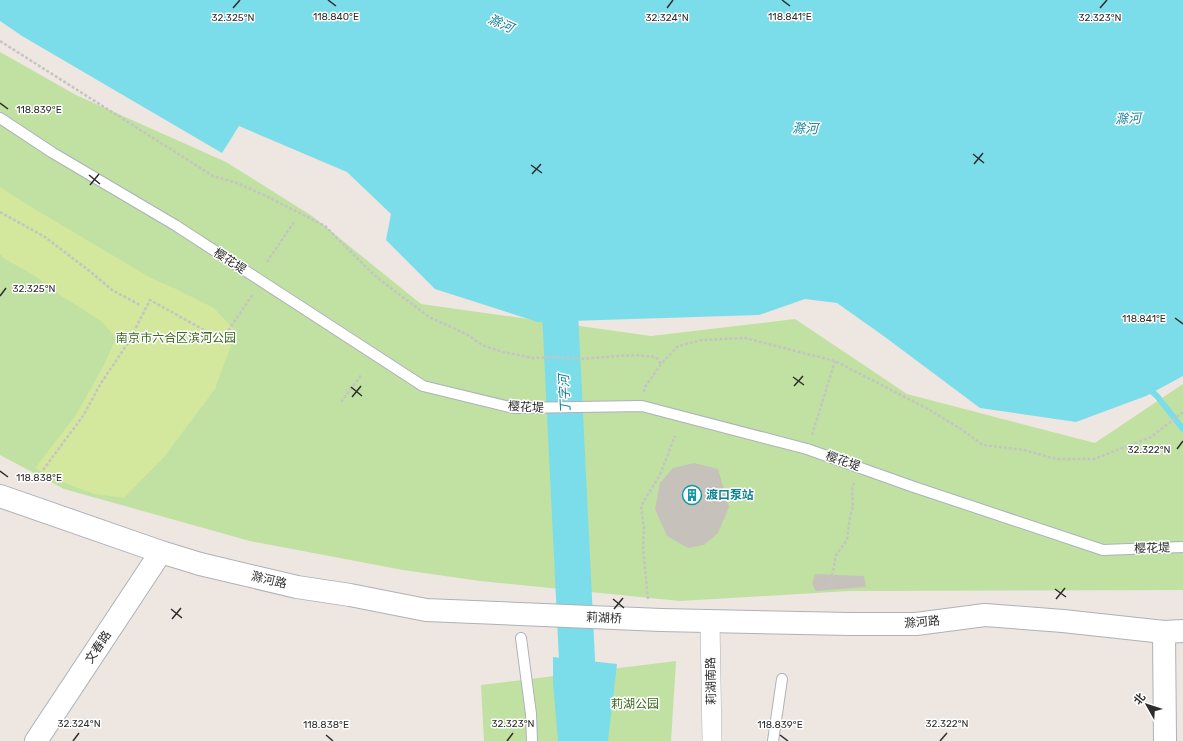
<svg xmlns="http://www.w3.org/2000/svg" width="1183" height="741" viewBox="0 0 1183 741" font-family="Rubik,'Noto Sans SC',sans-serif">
<rect width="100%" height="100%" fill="#eee6e1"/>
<path fill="#c0e1a1" d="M0,52L76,95L226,162L312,216L421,304L651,336L795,319L907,394L1095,443L1183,384V590L849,591L680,601L480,581L403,570L250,541L64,489L0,455Z
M676,661L671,741H484L481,685Z"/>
<path fill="#d3e79d" d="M0,187L33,208L151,278L176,289L214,308L236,332L215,389L165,456L124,498L94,494L65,483L35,468L76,415L104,365L116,338L101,321L63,297L35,276L5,259L0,254Z"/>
<path fill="#7adde9" d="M0,0H1183V376L1146,396L1076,422L980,408L885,337L837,303L805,299L759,315L538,322L435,289L386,240L391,214L347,172L239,126L222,153L22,36L0,21Z
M553,657L617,664L608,741H558L553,683Z"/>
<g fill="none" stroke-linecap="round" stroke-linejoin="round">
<path stroke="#7adde9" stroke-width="6" d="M1148,388L1157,396L1183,429"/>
<path stroke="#7adde9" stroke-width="36" d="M558,271L581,741"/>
</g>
<path fill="#c7c1bc" d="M694,463L718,469L729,507L718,533L704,545L688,548L667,536L655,509L660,483L673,468Z
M815,574L864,576L866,587L816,591L812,584Z"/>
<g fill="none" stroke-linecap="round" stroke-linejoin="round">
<g stroke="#adb1b9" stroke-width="12">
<path id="lane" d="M0,118L53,153L175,225L423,386L514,408L642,406L807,449L914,487L1103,550L1183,547
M521,638L531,714L532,741
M773,741L782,679"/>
</g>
<g stroke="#adb1b9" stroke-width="20">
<path id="street" d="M710,621L712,741"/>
</g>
<g stroke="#adb1b9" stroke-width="24">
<path id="secondary" d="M0,496L161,552L200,564L297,587L350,595L426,610L661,620L850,624H916L985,615L1063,621L1164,632L1183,631
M1164,632L1165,741
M36,741L161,552"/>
</g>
<path stroke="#c4c4c4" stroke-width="2.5" stroke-dasharray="3 2" stroke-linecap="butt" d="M0,41L213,176L237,183L266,196L325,226L373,274L397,293L429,317L468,335L482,345L503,352L533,358L554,357L578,359L632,355L656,357L661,364
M0,212L45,237L92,273L112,290L140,305
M267,262L294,222
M644,392L645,387L661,364L678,346L702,340L745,338L835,361L928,409L961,429L983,445L1024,450L1056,459H1094L1151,437L1183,412
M341,402L362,374
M812,435L835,361
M43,470L83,416L101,383L128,343L150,300L222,340L253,294
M828,590L831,582L836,555L847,540L850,517L853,507L852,487L855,481
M648,599L643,548L644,528L641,506L660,475L675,436"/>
<use href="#lane" stroke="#fff" stroke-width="10"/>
<use href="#street" stroke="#fff" stroke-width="19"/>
<use href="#secondary" stroke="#fff" stroke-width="22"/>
</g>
<path fill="none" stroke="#2d2d2d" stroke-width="1.5" d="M328,0L336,6M782,0L790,6M233,8L240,0M667,8L673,0M1100,8L1107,0M0,103L8,109M973,154L984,163M974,164L983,153M531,165L542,173M532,174L541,164M89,175L100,184M90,185L99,174M0,296L6,288M1175,318L1183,324M793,377L804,385M794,386L803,376M351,387L362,396M352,397L361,386M1177,449L1183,441M0,471L8,477M1055,589L1066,597M613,599L624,608M1056,599L1065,588M171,609L182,618M614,609L623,598M172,619L181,608M326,735L333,741M780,735L788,741M73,741L79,733M507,741L513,733M940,741L947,733"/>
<defs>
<g id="building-ring" transform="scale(1)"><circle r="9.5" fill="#fff" stroke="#0f9aa8" stroke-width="1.5"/><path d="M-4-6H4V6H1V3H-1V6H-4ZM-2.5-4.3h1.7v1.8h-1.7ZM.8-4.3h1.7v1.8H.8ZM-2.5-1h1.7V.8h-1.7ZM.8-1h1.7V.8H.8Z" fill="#0f9aa8"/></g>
</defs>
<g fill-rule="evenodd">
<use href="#building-ring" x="692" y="495"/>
</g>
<g text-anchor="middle" stroke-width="3" stroke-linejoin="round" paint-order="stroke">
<g font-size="12" fill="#2d2d2d" stroke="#fff">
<text transform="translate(230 261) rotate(33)" y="4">樱花堤</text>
<text transform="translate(526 407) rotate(3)" y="4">樱花堤</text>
<text transform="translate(843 461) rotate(19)" y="4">樱花堤</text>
<text transform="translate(1152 548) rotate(-2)" y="4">樱花堤</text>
<text transform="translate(269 580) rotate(13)" y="4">滁河路</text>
<text transform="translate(604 618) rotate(2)" y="4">莉湖桥</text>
<text transform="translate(922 622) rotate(-5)" y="4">滁河路</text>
<text transform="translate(98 647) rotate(-56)" y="4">文春路</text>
<text transform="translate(711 681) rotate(-91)" y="4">莉湖南路</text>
</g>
<g font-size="12" fill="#3a691f" stroke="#fff">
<text x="176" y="342">南京市六合区滨河公园</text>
<text x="635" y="708">莉湖公园</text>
</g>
<g font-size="12" font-weight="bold" fill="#0d838f" stroke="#fff" text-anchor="start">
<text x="706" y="499">渡口泵站</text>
</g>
<g font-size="13" font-style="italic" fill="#15809a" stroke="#fff">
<text transform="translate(501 23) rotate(24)" y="5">滁河</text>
<text transform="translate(1128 118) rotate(-2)" y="5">滁河</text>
<text transform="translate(805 128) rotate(1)" y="5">滁河</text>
<text transform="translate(564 394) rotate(-93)" y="5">丁字河</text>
</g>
</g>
<g font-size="10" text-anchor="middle" fill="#2d2d2d" stroke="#fff" stroke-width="3" stroke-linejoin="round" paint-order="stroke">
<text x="336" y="20">118.840°E</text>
<text x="790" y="20">118.841°E</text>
<text x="233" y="21">32.325°N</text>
<text x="667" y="21">32.324°N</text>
<text x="1100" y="21">32.323°N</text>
<text x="39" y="113">118.839°E</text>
<text x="34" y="292">32.325°N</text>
<text x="1144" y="322">118.841°E</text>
<text x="1149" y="453">32.322°N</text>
<text x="39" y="481">118.838°E</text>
<text x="79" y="727">32.324°N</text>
<text x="513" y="727">32.323°N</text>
<text x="947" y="727">32.322°N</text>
<text x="326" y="728">118.838°E</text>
<text x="780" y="728">118.839°E</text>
</g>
<g transform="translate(1147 705) rotate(309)" stroke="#ffffff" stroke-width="3" paint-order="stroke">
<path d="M0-3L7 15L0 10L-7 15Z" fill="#2d2d2d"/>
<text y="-6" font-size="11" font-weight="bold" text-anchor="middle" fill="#2d2d2d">北</text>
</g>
</svg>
